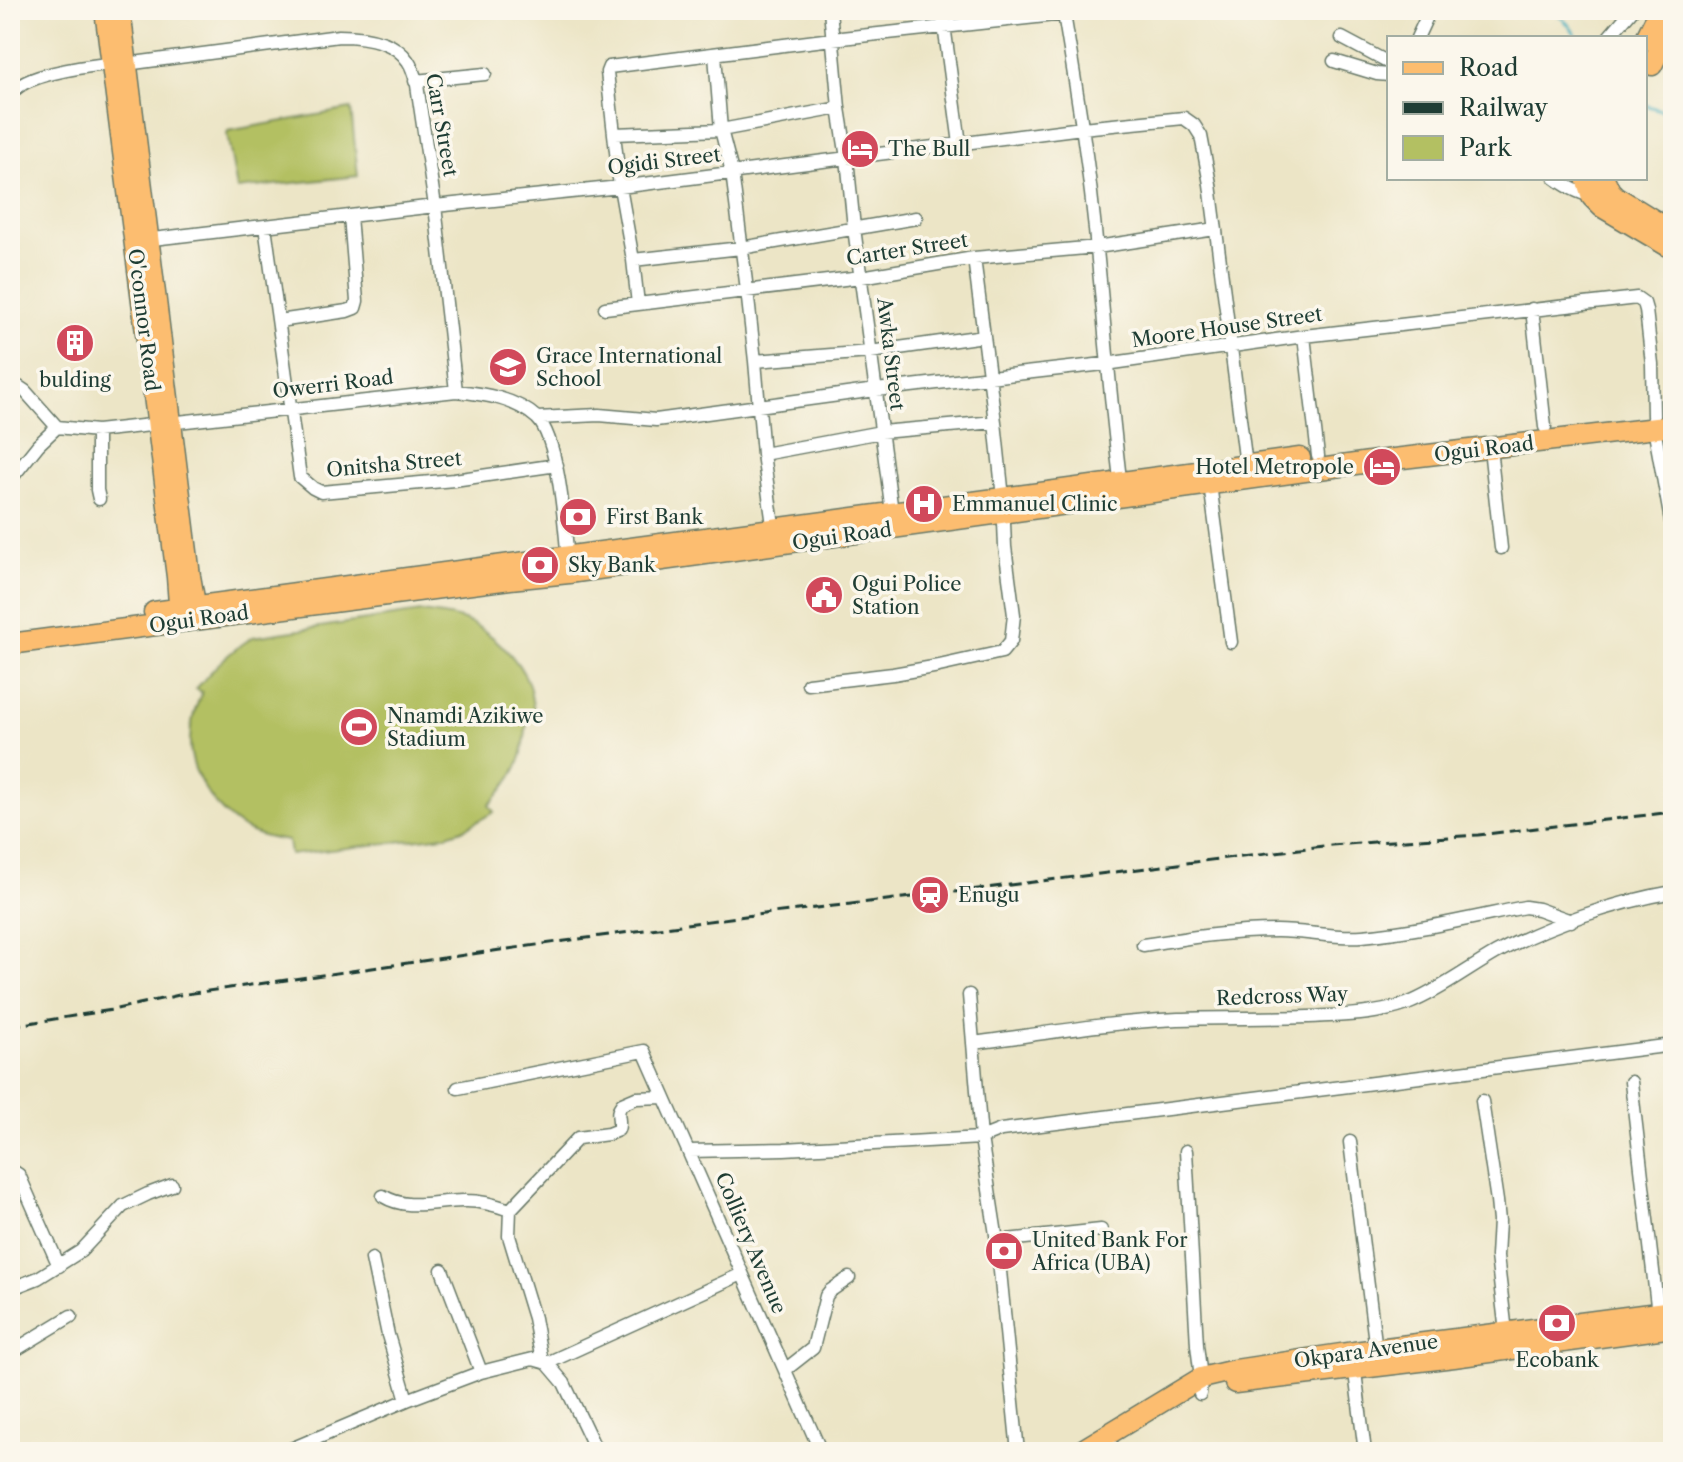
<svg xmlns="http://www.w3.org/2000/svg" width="1683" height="1462" viewBox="0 0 1683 1462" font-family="'Libre Caslon Text',serif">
<rect width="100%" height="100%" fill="#fbf7ec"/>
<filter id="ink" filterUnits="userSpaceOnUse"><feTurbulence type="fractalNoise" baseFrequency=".0125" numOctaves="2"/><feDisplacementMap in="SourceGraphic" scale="16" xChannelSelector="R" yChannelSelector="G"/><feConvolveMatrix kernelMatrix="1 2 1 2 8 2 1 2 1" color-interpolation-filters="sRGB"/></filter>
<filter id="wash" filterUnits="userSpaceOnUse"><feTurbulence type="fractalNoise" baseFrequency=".006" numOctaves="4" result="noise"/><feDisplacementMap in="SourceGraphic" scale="32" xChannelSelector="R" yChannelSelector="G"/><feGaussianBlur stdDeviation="1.8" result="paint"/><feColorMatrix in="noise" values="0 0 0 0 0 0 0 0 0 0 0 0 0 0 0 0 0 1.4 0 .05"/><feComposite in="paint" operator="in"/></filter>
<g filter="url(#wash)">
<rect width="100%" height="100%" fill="#ece5c6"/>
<path fill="#b3c062" stroke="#697e4b" stroke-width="2" d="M351,109L358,176L237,189L227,134L228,131Z
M421,612C435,614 450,615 464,620C491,631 519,658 529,685C531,693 532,702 534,710L527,711C526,755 519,773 489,805L494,812L462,830L444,836L290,855L288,841C277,839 266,838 257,834C223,823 189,777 190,741C190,723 195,709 202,692L196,689C215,666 228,653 253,637Z"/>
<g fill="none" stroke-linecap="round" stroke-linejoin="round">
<path stroke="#3eacbb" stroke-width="3" d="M1553,10L1570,26L1578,38
M1645,105L1673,114"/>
</g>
</g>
<g filter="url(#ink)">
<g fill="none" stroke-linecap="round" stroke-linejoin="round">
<g stroke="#677867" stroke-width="15">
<path id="street" d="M830,10L839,108L847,158L854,228L892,512
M942,10L960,144
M1342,38L1389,63
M1417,38L1430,10
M1608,38L1632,10
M715,55L721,130L732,172L747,290L755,361L763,454L774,532
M1334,61L1377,74L1389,75
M415,81L485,74
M10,94C16,88 23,83 31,80C53,71 104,62 126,64L339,36C363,36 394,40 408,61C413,68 415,77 417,85L435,206L456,391
M614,134L721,130L839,108
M1555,178C1566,186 1581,195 1595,196
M916,218L741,248L633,260L620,187L607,72L609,67L832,39L1064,14C1077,92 1090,171 1097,250C1105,329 1111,408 1121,487
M265,226L300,477L313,488L321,492L454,480L557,465
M144,240L435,206L620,187L1082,128L1184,118L1194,125L1201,136L1210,184L1246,465
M633,260L638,304
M605,308L861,277L974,258L1097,247L1215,229
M1532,309L1545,427
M279,321L347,311L355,308L357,301L350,216
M1304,336L1318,456
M755,361L870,352L984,336
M10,385L19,387L25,391L57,427
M537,418L599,415L656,420L876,390L1113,363L1304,336L1637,298L1644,303L1646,310L1652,364L1653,416
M57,427L97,431L456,391C484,394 515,398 537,418C559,439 565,529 568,561
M1654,428L1673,532
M97,431V490L99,499
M1490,448L1501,548
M763,454L881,432L995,422
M10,480L38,445L57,427
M1210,484L1231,642
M808,684L893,674L939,666L1002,652L1011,641L1014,615L1005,547L1003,498L995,422L974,258
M1143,945C1187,938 1231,931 1277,931C1306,931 1333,938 1362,936C1418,931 1471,918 1525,907L1538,909L1571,921
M969,995L981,1138L997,1241L1018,1452
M973,1043C1041,1034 1109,1022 1178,1019C1228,1017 1279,1019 1329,1016C1355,1015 1382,1013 1407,1004C1436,993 1468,969 1496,953C1547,925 1616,902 1673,892
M1631,1082L1658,1314
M458,1088L644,1051L821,1452
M1482,1101L1497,1201L1499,1221L1497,1256L1506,1332
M1350,1142L1376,1350
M689,1151L784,1149L981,1138L1001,1130L1017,1128L1673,1045
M1186,1151L1197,1345L1201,1378L1200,1394
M10,1169L19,1175L59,1266
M383,1196C409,1212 437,1200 466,1201C481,1201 496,1205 510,1210
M997,1241L1101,1230
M372,1259L388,1335L407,1400
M442,1270L481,1372
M10,1289L38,1278L81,1251L123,1206L148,1194L172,1185
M10,1353L71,1316
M542,1361L534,1318L509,1236L510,1210L578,1138L608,1134L618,1130C622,1119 614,1114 622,1104L636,1098L664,1097
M547,1363L742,1274
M1354,1364L1365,1452
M785,1370L813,1348L826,1296L830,1291L849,1278
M10,1447L13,1452
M1113,1447L1115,1452
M284,1452L407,1400L481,1372L533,1359L547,1363L564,1383L597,1452"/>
</g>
<g stroke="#677867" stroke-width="23">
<path id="primary" d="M105,10L177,577L180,618
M120,10L190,576L197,615
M1645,40L1660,10
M1652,65L1673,22
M1586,178L1592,197L1602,207L1673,249
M1604,178L1610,191L1615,196L1673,232
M154,612L1300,458
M10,644L510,579L569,573L1377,461L1673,426
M1235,1383L1454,1357L1673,1327
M1079,1452L1201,1378L1235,1370L1354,1352L1673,1311"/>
</g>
<use href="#street" stroke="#fff" stroke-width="12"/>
<use href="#primary" stroke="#fcbd6f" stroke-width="20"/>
<path stroke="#1f3d34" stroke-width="3" stroke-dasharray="12 6" stroke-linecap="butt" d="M10,1026L112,1010L179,995L737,917L930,895L1331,845L1478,835L1673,812"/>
</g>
</g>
<defs>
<g id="hotel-disc" transform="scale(2)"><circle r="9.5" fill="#d1495b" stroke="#fbf7ec"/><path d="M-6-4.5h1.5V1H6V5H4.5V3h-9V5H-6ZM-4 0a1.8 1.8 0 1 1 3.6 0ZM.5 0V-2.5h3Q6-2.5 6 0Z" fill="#fff"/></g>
<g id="building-disc" transform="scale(2)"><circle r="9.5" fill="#d1495b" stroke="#fbf7ec"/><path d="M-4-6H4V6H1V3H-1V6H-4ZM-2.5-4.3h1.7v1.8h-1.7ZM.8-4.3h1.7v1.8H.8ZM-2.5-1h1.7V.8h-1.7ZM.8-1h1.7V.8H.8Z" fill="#fff"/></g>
<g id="school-disc" transform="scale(2)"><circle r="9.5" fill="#d1495b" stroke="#fbf7ec"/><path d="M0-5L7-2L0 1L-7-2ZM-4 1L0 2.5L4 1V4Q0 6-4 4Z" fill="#fff"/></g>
<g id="hospital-disc" transform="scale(2)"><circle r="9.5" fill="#d1495b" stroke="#fbf7ec"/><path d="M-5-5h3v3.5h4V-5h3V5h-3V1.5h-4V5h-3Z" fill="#fff"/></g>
<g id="bank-disc" transform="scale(2)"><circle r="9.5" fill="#d1495b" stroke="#fbf7ec"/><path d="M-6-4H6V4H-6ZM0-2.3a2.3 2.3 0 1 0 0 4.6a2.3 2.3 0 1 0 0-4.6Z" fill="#fff"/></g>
<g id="civic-disc" transform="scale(2)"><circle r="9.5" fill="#d1495b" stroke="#fbf7ec"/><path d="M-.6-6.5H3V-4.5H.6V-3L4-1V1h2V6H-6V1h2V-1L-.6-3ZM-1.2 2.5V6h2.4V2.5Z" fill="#fff"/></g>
<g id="stadium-disc" transform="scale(2)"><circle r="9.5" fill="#d1495b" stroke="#fbf7ec"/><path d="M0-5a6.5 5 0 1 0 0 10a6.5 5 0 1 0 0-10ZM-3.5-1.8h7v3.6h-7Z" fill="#fff"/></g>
<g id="station-disc" transform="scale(2)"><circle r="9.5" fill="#d1495b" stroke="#fbf7ec"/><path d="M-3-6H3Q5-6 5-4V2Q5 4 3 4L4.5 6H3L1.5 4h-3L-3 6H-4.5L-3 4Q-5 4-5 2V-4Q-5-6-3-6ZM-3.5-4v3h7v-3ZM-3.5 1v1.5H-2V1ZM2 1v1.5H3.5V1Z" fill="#fff"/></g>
</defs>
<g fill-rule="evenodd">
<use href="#hotel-disc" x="860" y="149"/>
<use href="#building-disc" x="75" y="343"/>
<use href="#school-disc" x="508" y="367"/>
<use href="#hotel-disc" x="1382" y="467"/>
<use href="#hospital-disc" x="924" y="504"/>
<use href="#bank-disc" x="578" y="517"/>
<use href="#bank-disc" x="540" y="565"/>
<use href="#civic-disc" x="824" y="595"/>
<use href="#stadium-disc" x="359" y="727"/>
<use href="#station-disc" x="930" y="895"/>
<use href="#bank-disc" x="1004" y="1251"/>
<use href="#bank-disc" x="1557" y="1323"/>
</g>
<g text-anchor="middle" stroke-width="7" stroke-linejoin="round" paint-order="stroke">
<g font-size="20" fill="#1f3d34" stroke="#fbf7ec">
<text transform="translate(442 125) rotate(80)" y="7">Carr Street</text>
<text transform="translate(664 161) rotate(-7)" y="7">Ogidi Street</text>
<text transform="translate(907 249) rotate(-9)" y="7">Carter Street</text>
<text transform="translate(144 320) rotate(83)" y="7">O'connor Road</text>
<text transform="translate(1227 327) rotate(-8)" y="7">Moore House Street</text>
<text transform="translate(891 354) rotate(83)" y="7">Awka Street</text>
<text transform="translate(333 384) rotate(-7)" y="7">Owerri Road</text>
<text transform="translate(1484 449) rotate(-7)" y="7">Ogui Road</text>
<text transform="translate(394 464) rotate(-5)" y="7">Onitsha Street</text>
<text transform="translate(842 536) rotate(-8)" y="7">Ogui Road</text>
<text transform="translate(199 619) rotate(-8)" y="7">Ogui Road</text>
<text transform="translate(1282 996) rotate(-2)" y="7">Redcross Way</text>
<text transform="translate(751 1243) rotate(67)" y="7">Colliery Avenue</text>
<text transform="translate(1366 1351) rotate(-8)" y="7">Okpara Avenue</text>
</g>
<g font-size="20" fill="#1f3d34" stroke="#fbf7ec" text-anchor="start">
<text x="888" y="156">The Bull</text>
<text x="536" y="363">Grace International<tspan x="536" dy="23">School</tspan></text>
<text x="75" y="387" text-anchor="middle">bulding</text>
<text x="1354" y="474" text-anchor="end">Hotel Metropole</text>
<text x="952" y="511">Emmanuel Clinic</text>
<text x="606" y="524">First Bank</text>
<text x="568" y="572">Sky Bank</text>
<text x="852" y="591">Ogui Police<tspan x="852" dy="23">Station</tspan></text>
<text x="387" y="723">Nnamdi Azikiwe<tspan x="387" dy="23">Stadium</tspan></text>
<text x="958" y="902">Enugu</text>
<text x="1032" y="1247">United Bank For<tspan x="1032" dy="23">Africa (UBA)</tspan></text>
<text x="1557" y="1367" text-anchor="middle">Ecobank</text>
</g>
</g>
<rect width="1683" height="1462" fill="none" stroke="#fbf7ec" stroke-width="40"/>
<rect x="1387" y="36" width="260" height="144" fill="#fbf7ec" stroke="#a3ada2" stroke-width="2"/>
<rect x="1403" y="62" width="40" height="12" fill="#fcbd6f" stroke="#a3ada2" stroke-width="2"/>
<text x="1459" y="76" font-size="24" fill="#1f3d34">Road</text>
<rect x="1403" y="102" width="40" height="12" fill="#1f3d34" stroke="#a3ada2" stroke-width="2"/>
<text x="1459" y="116" font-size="24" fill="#1f3d34">Railway</text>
<rect x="1403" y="136" width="40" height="24" fill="#b3c062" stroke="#a3ada2" stroke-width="2"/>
<text x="1459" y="156" font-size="24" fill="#1f3d34">Park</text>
</svg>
